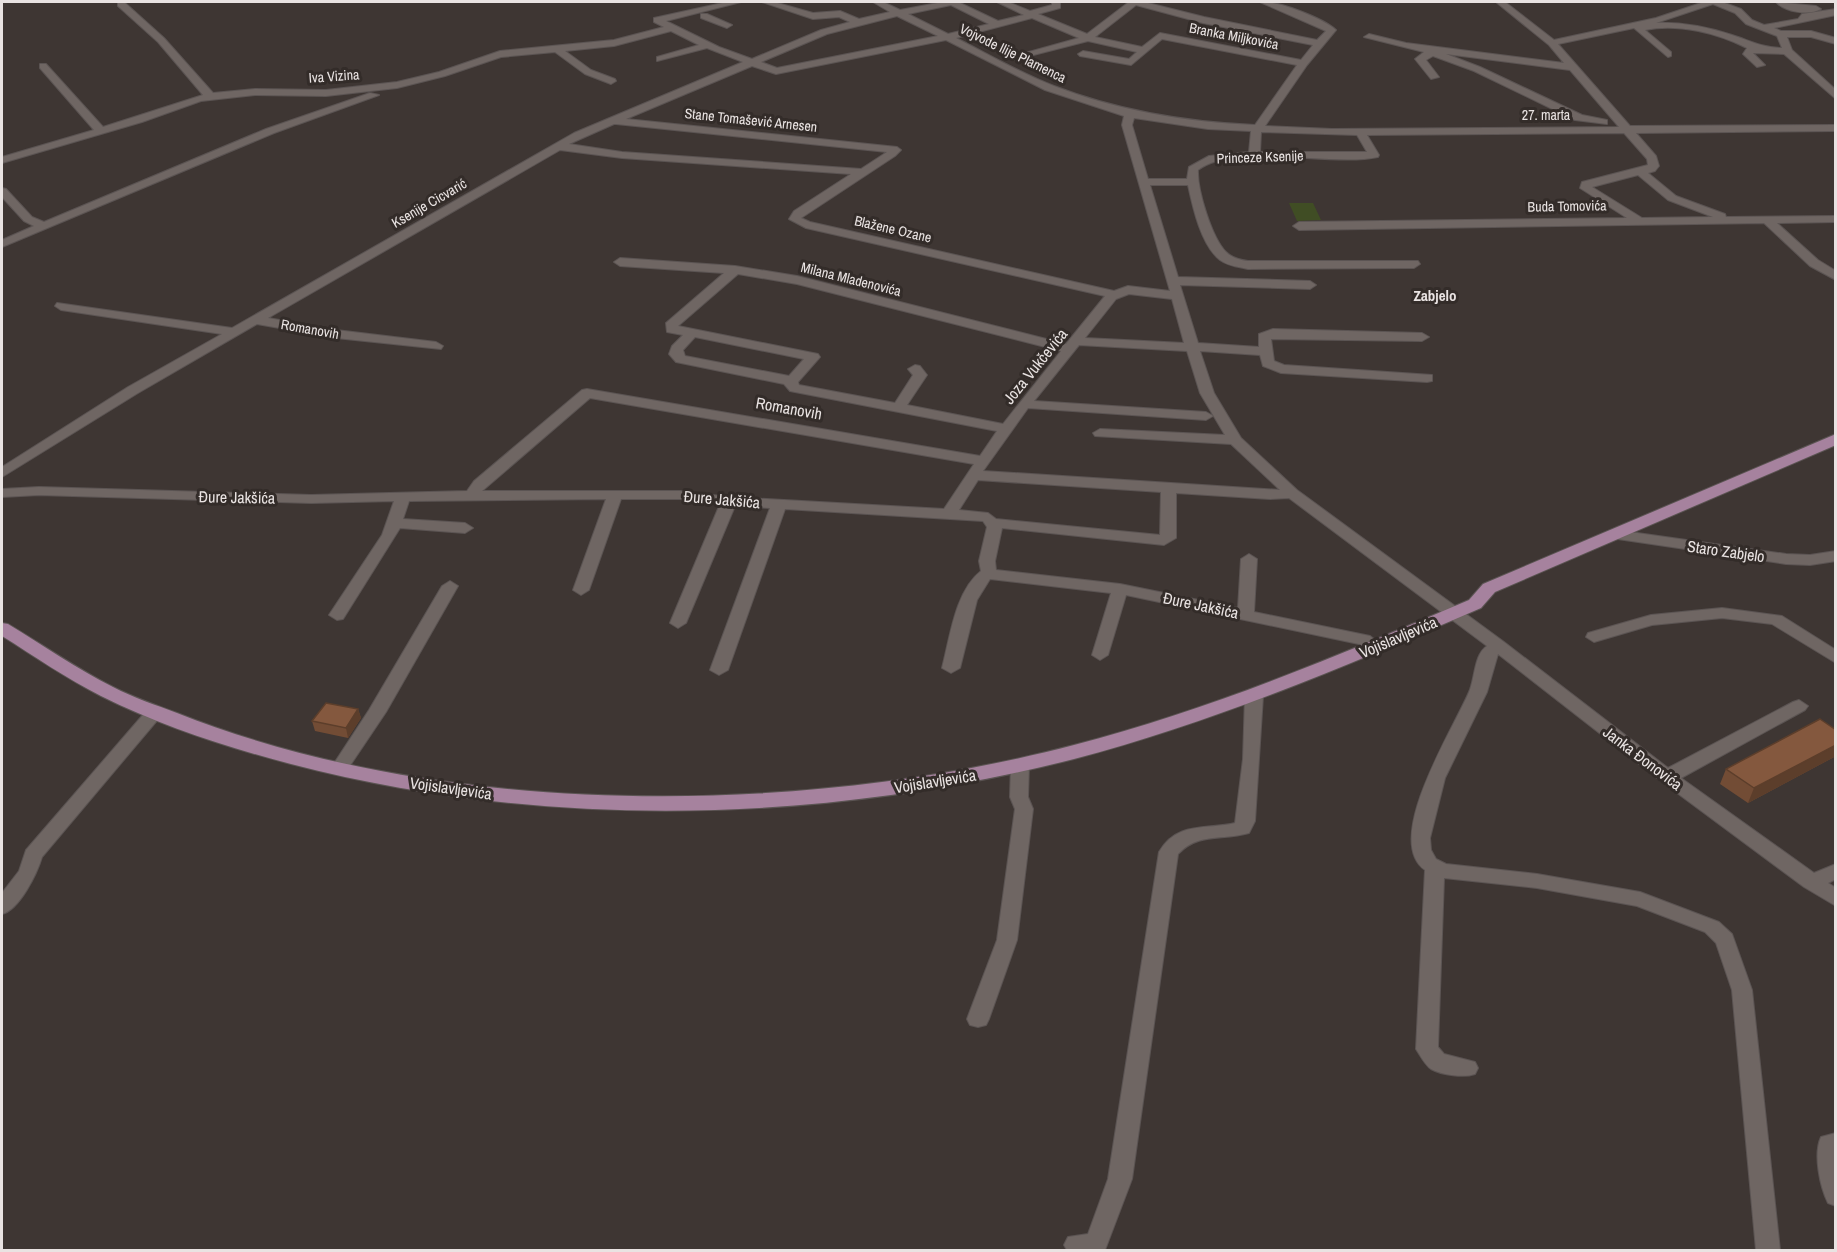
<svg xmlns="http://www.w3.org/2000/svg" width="1837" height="1252" viewBox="0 0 1837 1252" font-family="'Archivo Narrow',sans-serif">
<rect width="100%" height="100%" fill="#3e3633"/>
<path fill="#404d24" d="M1289,203H1313L1321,220L1297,221Z"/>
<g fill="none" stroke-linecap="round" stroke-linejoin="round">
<g stroke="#5b5453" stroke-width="2">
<path id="minor" d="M118,2H124L164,38L213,93L255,89L326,90L397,82L439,72L500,51L614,40L664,27L654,22V18L727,2H741L666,21L719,47L752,59L821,30L850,22L839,17L813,19L762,2H774L813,13L840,11L859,19L890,12L873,2H883L900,10L943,2H958L998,21L1024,15L997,2H1008L1030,11L1052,5V2H1060V8L1038,14L1087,34L1129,2H1144L1204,17L1317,40L1326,31L1260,2C1276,0 1323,18 1336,30L1307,65L1265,126L1332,129L1619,127L1570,70L1446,54L1480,67L1582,115L1607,120V124L1575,120L1474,71L1433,56L1426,60L1439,77L1431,79L1415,59L1424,52L1364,37L1369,34L1406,43L1564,63L1549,45L1496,2H1505L1554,40L1656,18L1704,2H1722L1741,9L1752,20L1764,25L1798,19L1802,14L1836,9V15L1774,28L1781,31H1811L1836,38V44L1811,37H1787L1792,50L1836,90V99L1784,54L1753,53L1765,65L1757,67L1743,54L1747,48C1717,33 1678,23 1645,30L1671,52V56L1668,57L1634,28L1558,44L1630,126L1836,125V131L1636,133L1656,156L1659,166L1655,171L1648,173L1676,196L1725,214L1726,217L1836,216V222L1777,223L1818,260L1836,271V280L1810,266L1764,223L1299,230L1293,226L1299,222L1627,218L1580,188L1582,182L1648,165L1647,159L1624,133L1367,135L1379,155L1378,157C1332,167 1234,142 1198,170C1197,190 1212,238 1226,252C1232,258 1240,260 1248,261H1418L1420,264L1414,268L1248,269C1239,267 1228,266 1220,260C1201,245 1193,208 1188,185H1150L1178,277L1310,281L1316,285L1310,289L1180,285L1198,343L1259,347V334L1273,329L1422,333L1429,337L1422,341L1271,339L1274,361L1284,365L1432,375V381L1427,382L1281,373L1263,366L1260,355L1200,351L1214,393L1241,438L1297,490L1504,642L1668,768L1793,702L1799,700L1808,706L1805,710L1681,778L1814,873L1836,864V879L1828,883L1836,888V906L1804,887L1661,781L1498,654L1487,692L1445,778L1430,838L1431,850L1436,859L1446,864L1537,874L1640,892L1719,922L1732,934L1752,990L1780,1250H1756L1732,990L1716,943L1705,932L1637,906L1537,888L1444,878L1438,1047L1444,1054L1475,1062L1478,1068L1475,1074C1464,1078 1442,1075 1431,1069C1425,1065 1420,1055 1416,1049L1425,870C1382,840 1454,728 1469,692C1475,679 1474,654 1487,646L1289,498L1270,499L1176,493V538L1164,545L1002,528L995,561L996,570L1120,584L1238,608L1241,559L1249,554L1257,559L1254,612L1370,636L1384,647L1382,651H1370L1359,644L1126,595L1108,655L1100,660L1092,655L1111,593L990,579L977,600L960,668L951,673L942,668C950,638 955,591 981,571L979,561L987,527L983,521L785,509L728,670L719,675L710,670L770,508L735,506L686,623L678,628L670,623L720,504L680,499H621L589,590L581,595L573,590L606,499L409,501L403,519L465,523L473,528L465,533L400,528L343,619L337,620L329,615L382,535L394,501L311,503L39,495L2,497V489L39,487L311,495L467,491L474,481L582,390L587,389L980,456L997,431L795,392L790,391L784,384L676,362L669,354L672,346L683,335L667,332L666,323L724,273L620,266L614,262L620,258L735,266L797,276L1066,344L1105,296L806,228L789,219L794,211L851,174L622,158L560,150L268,318L336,330L436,342L443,346L441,349L336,338L257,324L138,393L2,477V467L128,387L222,334L61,310L55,306L57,303L232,328L574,133L743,62L707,48L657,61V57L699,45L671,31L614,46L565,51L591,70L615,79L616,81L611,84L585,74L555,52L501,57L445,76L397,88L326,96L255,95L201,101L142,122L2,163V157L94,130L40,68V64H46L103,127L203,95L158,42L118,6ZM1713,4L1735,13L1746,24L1777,36L1782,48C1760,47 1751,41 1732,35C1707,27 1681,22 1656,23ZM951,5L989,24L948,34L908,14ZM1136,5L1203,23L1313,45L1301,60L1160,33L1142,47L1095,37ZM897,16L938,36L777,68L761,62L827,34ZM1032,18L1079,38L1014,56V60L1088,41L1137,52L1129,59L1083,51L1078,54L1080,56L1131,65L1162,39L1297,65L1255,125C1186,122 1119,111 1054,86C1020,73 988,54 956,38ZM946,40L1045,90L1124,116L1122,125L1170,291L1128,286L1114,291L810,222L801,218L895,156L901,150L897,147L626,119L752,66L776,74ZM1134,118L1208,129L1251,131L1249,152L1209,156L1189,167L1187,179H1148L1132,125ZM614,124H616L887,152L861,169L622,152L569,144ZM1261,132L1357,135L1367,152H1260ZM1638,175L1668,200L1713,217L1642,218L1592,187ZM738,274L797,284L1061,351L1003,424L907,405L927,375L920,366L915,365L908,369L913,375L895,403L799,385L798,382L820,357L818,354L678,326ZM1129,294L1172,299L1184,343L1085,338L1116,299ZM695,337L804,359L789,376L685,356L683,350ZM1079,345L1187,351L1200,393L1225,435L1100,429L1093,433L1095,436L1231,444L1280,490L983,471L1028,408L1206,420L1213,416L1206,412L1034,401ZM590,398L974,464L944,509L729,497L680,491H482ZM978,480L1161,492L1160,535L996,519L988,513L959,510Z
M1776,2L1816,6L1821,9C1809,16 1785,12 1776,2Z
M701,14H707L732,25L727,28L701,18Z
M370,93L379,95L274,133L2,247V240L34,226L24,221L2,197V188L6,189L32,217L44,222L266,129Z
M1616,530L1786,554L1810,555L1836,551V561L1810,565L1786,564L1611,538L1608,535Z
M450,581L458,586L386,712L345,773H333L330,769L333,765L369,710L442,586Z
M1722,608L1782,616L1836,650V663L1772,624L1722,618L1652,625L1594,642L1586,637L1588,633L1651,615Z
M1254,690L1263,696L1255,821L1249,833C1221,841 1199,832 1178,854L1132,1179L1105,1250H1067L1064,1245L1068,1237L1088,1234L1108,1179L1159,852C1177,821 1206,830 1235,823L1243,759L1245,696Z
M154,707L163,713L160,717L42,857C37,874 19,910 2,914V893L19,871L26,850L148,709Z
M1020,759L1026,761L1029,765L1028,797L1033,809L1017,940L989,1019L986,1025L978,1027L970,1025L967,1019L997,940L1015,809L1010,797L1011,765L1014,761Z
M1836,1133V1206L1828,1203C1820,1187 1813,1154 1821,1137Z"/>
</g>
<g stroke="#5b5453" stroke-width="2">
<path id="major" d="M1836,434V445L1495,592L1481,608C1349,665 1214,722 1074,759C821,824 544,830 291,764C226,747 161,726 101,696C67,679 34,656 2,636V623L8,624C43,645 77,669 113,687C134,698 156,705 177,713C443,819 799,817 1074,745C1210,710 1340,655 1469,600L1483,584Z"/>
</g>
<use href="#minor" fill="#6f6663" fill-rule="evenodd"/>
<use href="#major" fill="#a6829e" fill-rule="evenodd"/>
</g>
<path fill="#724c35" d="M358,709L361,718L348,738L315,731L312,721Z
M1836,730V756L1748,803L1720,784L1726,769Z"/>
<path fill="#5c3e2b" d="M358,709L361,718L348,738L346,728Z
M1836,745V756L1748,803L1754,788Z"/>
<path fill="#84583e" stroke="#5c3e2b" stroke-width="1.5" d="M326,703L358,709L346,728L312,721Z
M1820,719L1836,730V745L1754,788L1726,769Z"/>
<g text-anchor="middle" stroke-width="6" stroke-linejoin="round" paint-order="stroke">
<g font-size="14" fill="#e9e3e2" stroke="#332c29">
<text transform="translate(1234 36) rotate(11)" y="5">Branka Miljkovića</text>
<text transform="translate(1013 53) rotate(26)" y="5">Vojvode Ilije Plamenca</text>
<text transform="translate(334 76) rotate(-4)" y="5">Iva Vizina</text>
<text x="1546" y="120">27. marta</text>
<text transform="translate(751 120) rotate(6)" y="5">Stane Tomašević Arnesen</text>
<text transform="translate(1260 157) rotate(-2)" y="5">Princeze Ksenije</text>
<text transform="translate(429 203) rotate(-30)" y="5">Ksenije Cicvarić</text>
<text transform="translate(1567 206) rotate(-1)" y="5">Buda Tomovića</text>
<text transform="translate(893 229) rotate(13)" y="5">Blažene Ozane</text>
<text transform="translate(851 279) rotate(14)" y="5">Milana Mladenovića</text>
<text transform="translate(310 329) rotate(10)" y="5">Romanovih</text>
</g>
<g font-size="15" font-weight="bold" fill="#e9e3e2" stroke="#332c29">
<text x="1435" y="301">Zabjelo</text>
</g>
<g font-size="16" fill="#e9e3e2" stroke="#332c29">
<text transform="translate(1035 366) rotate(-51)" y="6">Joza Vukčevića</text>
<text transform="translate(789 408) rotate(10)" y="6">Romanovih</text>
<text transform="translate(237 497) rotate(1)" y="6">Đure Jakšića</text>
<text transform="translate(722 499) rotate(5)" y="6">Đure Jakšića</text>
<text transform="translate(1726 551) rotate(8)" y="6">Staro Zabjelo</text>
<text transform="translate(1201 605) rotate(12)" y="6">Đure Jakšića</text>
<text transform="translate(1398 637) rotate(-23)" y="6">Vojislavljevića</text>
<text transform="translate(1643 758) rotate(37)" y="6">Janka Đonovića</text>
<text transform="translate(935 781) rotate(-9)" y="6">Vojislavljevića</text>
<text transform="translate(451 788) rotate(8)" y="6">Vojislavljevića</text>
</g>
</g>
<rect width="1837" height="1252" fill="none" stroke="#e9e3e2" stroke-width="6"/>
</svg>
